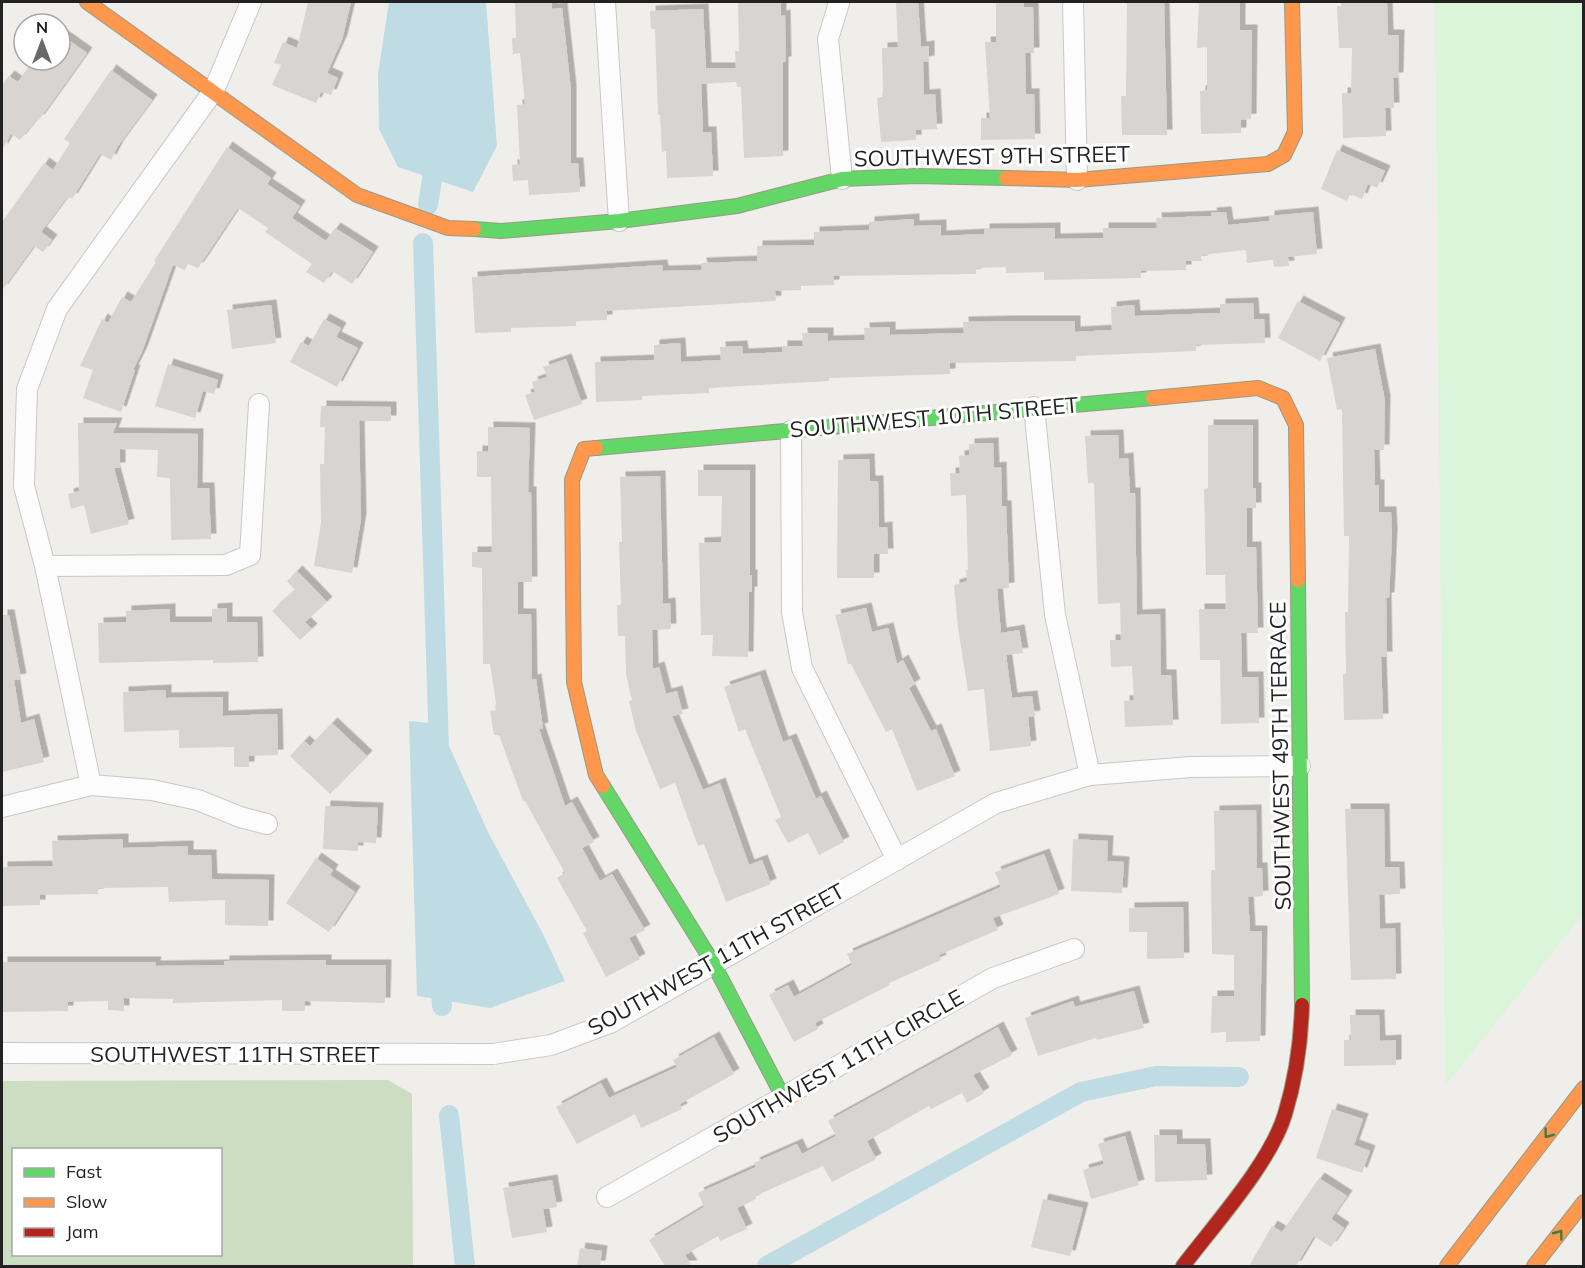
<svg xmlns="http://www.w3.org/2000/svg" width="1585" height="1268" viewBox="0 0 1585 1268" font-family="Mulish,sans-serif">
<defs>
<filter id="shadow"><feDropShadow dx="5.5" dy="-5.5" stdDeviation="0" flood-color="#0004"/></filter>
</defs>
<rect width="100%" height="100%" fill="#f0eeeb"/>
<path fill="#cbdec1" fill-rule="evenodd" d="M388,1080L412,1094L413,1266H2V1081ZM14,1150H220V1254H14Z"/>
<path fill="#daf5da" d="M1435,2H1584L1583,915L1445,1086Z"/>
<path fill="#bfdbe3" d="M389,2H486L497,146L473,192L398,167L379,129L378,74Z
M409,721L439,724L489,834L543,934L565,981L490,1008L417,996Z"/>
<g fill="none" stroke-linecap="round" stroke-linejoin="round">
<path stroke="#bfdbe3" stroke-width="20" d="M428,205L436,154
M423,243L439,750
M440,974L442,1006
M449,1115L465,1266
M767,1266L1081,1092L1156,1076L1239,1077"/>
</g>
<path fill="#d7d4d2" filter="url(#shadow)" d="M308,2H351L342,40L327,73L338,78L331,95L321,92L316,103L272,85L281,65L274,63L283,42L297,48Z
M515,2H552V9L562,8L571,90V163H578L580,192L529,195L528,180L513,181L512,165L520,164L517,105L525,104L520,53L513,54L512,38H516Z
M738,2H781V16L785,15L786,62H783V156L744,158L741,87H737L736,82L701,84L703,132H711L713,176L667,178L666,151L662,152L660,115H658L655,29H651L650,11L703,9L706,68H736L735,51H739Z
M896,2H918L921,47L929,46V61L923,62L924,95L935,94L937,129L916,130V140L881,142L877,98L883,97L882,48L898,47Z
M996,2H1024V7H1033L1034,53H1025L1026,94H1034L1035,139L981,140V118H990L985,42H996Z
M1127,2H1164L1167,135H1122L1121,96H1126Z
M1199,2H1240V30H1252L1251,119L1241,120V133L1201,134L1200,91L1207,90V47L1197,48Z
M1341,2H1387L1388,35H1399L1398,78H1393L1394,108H1385L1386,136L1343,138L1342,93H1351L1352,48H1339L1337,6H1341Z
M60,34L87,53L39,120L37,119L20,140L11,134L2,150V85L9,76L18,82L33,60H60Z
M111,70L152,100L118,146L111,160L100,154L72,199L68,196L41,232L52,240L43,252L34,246L2,290V222L44,163L53,170L70,143L64,139Z
M227,147L271,178L267,184L300,206L292,218L326,241L335,228L373,252L352,284L332,271L324,283L306,272L312,264L265,232L268,228L238,208L198,268L188,264L185,270L173,265L142,352L133,370H135L121,412L83,398L93,370L80,366L102,319L108,323L122,297L131,302L156,262L154,261Z
M1337,150L1385,171L1377,188L1368,184L1362,199L1350,194L1347,201L1321,189Z
M1226,212L1228,225L1269,221V216L1313,212L1317,254L1288,257L1289,266L1274,267L1273,260L1247,263L1246,250L1201,255L1202,261H1186V270L1141,271V278L1044,280V272L1006,273V267L976,268V274L834,276V285L801,286V290L775,291L776,301L607,311V320L576,321V326L511,328V332L475,333L472,277L662,265L663,271L702,270L701,263L757,261V246L814,245V232L869,230V222L914,219V226L941,225V236L984,234V229L1055,228V239L1103,238V228H1157L1156,218L1212,216L1211,213Z
M1298,301L1340,323L1320,361L1278,338Z
M1253,303L1254,319H1264L1265,343L1196,345V351L1076,356V361L950,363V374L829,378V381L709,388V393L642,396V400L596,402L595,362L654,360V345L680,343L681,362L721,360L720,347L742,346L743,354L782,352V346H803L802,333H828V341L865,340L864,328L890,327V335L964,333L963,322L1008,321H1075V332L1112,330L1111,307L1134,305L1135,316L1220,313V304Z
M271,305L276,343L232,349L227,310Z
M324,319L341,328L336,337L358,348L337,387L290,362L301,342L309,346Z
M1375,349L1385,401L1384,450H1374L1375,485H1379V512H1391L1392,535L1389,598H1386L1387,657H1381L1383,719L1344,720L1343,674H1346L1345,612H1348L1349,536H1344L1342,409L1337,410L1327,358Z
M566,359L582,404L534,420L525,395L535,392L532,382L547,377L543,367Z
M168,364L218,380L214,394L203,391L195,418L155,406Z
M321,406L391,407V421H359L361,519L352,573L314,566L321,523L320,464H324L325,427H320Z
M78,423H117L113,433L198,434L197,488H209L211,539L171,540L170,478L157,477L158,450L120,449V468H114L129,524L91,534L84,505L71,509L68,494L79,491Z
M1208,425H1253V488H1256V508H1247V547H1256L1258,633H1241L1242,677H1258L1259,723L1221,724L1220,660H1200L1199,609H1226L1225,575H1206L1204,489L1208,488Z
M488,427L530,428L528,492H531L532,582H518V614H531L532,680L536,679L543,728L539,729L565,806L572,802L594,842L582,848L600,881L612,874L645,930L629,938L640,959L606,977L583,933L587,931L557,878L565,873L525,801H523L499,735H494L490,711L497,710L490,664H483L482,568L472,567V552H492L491,477H477V451H488Z
M1118,435L1119,459L1128,458L1130,493H1135L1137,615L1160,614L1161,675H1171L1173,725L1125,727L1124,701L1134,700L1132,666L1111,667L1110,640H1121L1120,603L1098,604L1094,483H1088L1085,436Z
M993,443L994,468L1001,467L1002,506H1006L1009,588L997,589L1001,633L1019,630L1023,653L1006,655L1012,698L1032,696L1035,716L1028,717L1031,746L990,751L984,689L968,691L958,628L954,585L967,581L966,570H968L966,495L951,496L950,473H960L959,456L969,455V444Z
M869,459L870,481H878L879,528L887,527L888,554H874V578H837L838,460Z
M698,470H750V575H752V592H749L748,657L712,656L713,635H701L699,543L721,542L722,496H698Z
M660,476L663,604L670,603L671,629L652,630L653,669L659,667L666,694L677,691L683,714L672,716L703,790L720,783L749,865L762,860L771,884L726,902L704,844L698,846L675,783L660,789L636,731L629,701L632,700L626,674L625,636H618L617,605H621L619,542H622L620,477Z
M297,571L327,602L305,622L312,629L300,640L272,611L295,590L287,581Z
M227,608V622H257L258,662L213,663V660L99,663L98,623L126,622V611L170,609V622H212V609Z
M866,608L872,632L888,628L897,664L903,660L915,684L909,688L931,731L936,729L955,776L917,791L892,729L886,732L851,664H848L835,615Z
M2,615H9L21,679L14,680L21,723L34,719L44,762L2,772Z
M760,675L783,742L791,739L816,799L821,796L844,842L819,855L808,833L788,843L775,820L781,817L745,729L739,732L724,687Z
M166,690V698L223,697V716L277,714L278,755L249,756V767H234V747L179,748V730L124,732L123,692Z
M332,723L367,756L330,794L290,756L304,741L310,746Z
M325,806L378,808L376,843L358,842V851L323,849Z
M1345,809H1384L1385,867H1399L1400,894L1379,895L1380,929L1395,928L1396,979L1351,980Z
M1256,810L1257,868H1262L1263,896L1248,897L1250,931H1262L1260,1041L1226,1042V1032L1211,1033L1212,996H1234V955L1212,954L1211,870H1215L1214,811Z
M123,839V848L188,846V855H211L212,879L269,880L268,926L225,925V900L169,902L168,887L98,888V894L40,895V905L2,906V867L53,866L52,841Z
M1073,839L1108,841L1107,861L1124,862L1122,893L1071,891Z
M1044,854L1059,894L993,918L998,930L939,955L941,960L889,983L890,985L815,1023L818,1029L794,1042L769,995L788,985L794,997L852,965L847,954L1001,887L995,872Z
M316,858L333,870L330,875L355,892L329,932L286,903Z
M1183,907L1184,958L1147,959V932H1129V908Z
M326,960V965H386L385,1003L305,1001V1011H282V1000L173,1003V999L124,998V1011L108,1010V1001L68,1002V1011L2,1012V962H156L155,966L224,965V961Z
M1134,991L1144,1028L1097,1040L1096,1038L1038,1056L1025,1018L1073,1001L1075,1007Z
M1350,1015H1379L1380,1041L1396,1040V1065L1344,1066V1040H1351Z
M998,1027L1012,1055L973,1075L984,1093L967,1103L962,1093L931,1109L929,1106L867,1141L876,1159L832,1182L823,1166L755,1196L756,1199L737,1208L747,1229L720,1241L718,1236L685,1255L692,1266H665L649,1240L704,1207L698,1193L756,1167L754,1163L797,1144L802,1154L836,1136L828,1121Z
M714,1037L734,1074L680,1104L682,1109L641,1128L635,1114L577,1144L556,1107L601,1083L609,1098L677,1067L673,1060Z
M1332,1109L1363,1119L1354,1145L1370,1151L1362,1173L1316,1158Z
M1154,1135H1177V1144H1205L1207,1180L1155,1182Z
M1125,1136L1139,1185L1091,1199L1083,1170L1104,1164L1098,1144Z
M1319,1178L1347,1196L1331,1219L1344,1228L1331,1247L1314,1236L1296,1266H1249L1272,1226L1282,1232Z
M552,1180L557,1207L543,1209L547,1232L512,1238L503,1188Z
M1043,1199L1083,1208L1070,1256L1031,1247Z
M580,1248L602,1251L600,1266H577Z"/>
<g fill="none" stroke-linecap="round" stroke-linejoin="round">
<g stroke="#c9c8c7" stroke-width="22">
<path id="street" d="M605,2L619,221
M1073,2L1077,180
M839,3L828,39L842,179
M1034,407L1055,615L1090,775
M791,431L792,612L802,668L897,860
M45,566L226,565L250,555L259,404
M91,785L45,566L24,486L27,389L57,309L214,90L251,2
M2,807L91,785L152,790L198,800L240,817L267,824
M2,1053L493,1054L551,1045L610,1023L996,803L1090,775L1191,767L1300,766
M607,1197L993,978L1074,949"/>
</g>
<g stroke="#999a82" stroke-width="16">
<path id="fast" d="M474,229L501,231L619,221L737,206L842,179L916,176L1006,178
M596,448L1153,398
M1298,580L1302,1005
M603,786L713,963L783,1097"/>
</g>
<g stroke="#999a82" stroke-width="16">
<path id="slow" d="M87,2L357,195L448,228L474,229
M1006,178L1077,180L1268,164L1284,155L1295,132L1292,2
M1153,398L1258,388L1283,398L1296,425L1298,580
M596,448L584,449L572,480L574,682L596,775L603,786
M1447,1266L1584,1088
M1534,1266L1584,1202"/>
</g>
<g stroke="#999a82" stroke-width="16">
<path id="jam" d="M1183,1266C1214,1225 1271,1162 1285,1114C1296,1078 1301,1042 1302,1005"/>
</g>
<use href="#street" stroke="#fdfcfc" stroke-width="20"/>
<use href="#fast" stroke="#63d668" stroke-width="14"/>
<use href="#slow" stroke="#ff974d" stroke-width="14"/>
<use href="#jam" stroke="#b3261e" stroke-width="14"/>
</g>
<defs><path id="oneway-chevron" d="M-2-3.5L2.5 0L-2 3.5" fill="none" stroke-width="1.6" stroke-linecap="round" stroke-linejoin="round" transform="scale(1.5)"/></defs>
<g stroke="#427c45">
<use href="#oneway-chevron" transform="translate(1548 1134) rotate(127)"/>
<use href="#oneway-chevron" transform="translate(1559 1234) rotate(-53)"/>
</g>
<g text-anchor="middle" stroke-width="6" stroke-linejoin="round" paint-order="stroke">
<g font-size="22" fill="#222" stroke="#fff">
<text transform="translate(992 156) rotate(-1)" y="8">SOUTHWEST 9TH STREET</text>
<text transform="translate(934 417) rotate(-5)" y="8">SOUTHWEST 10TH STREET</text>
<text transform="translate(1280 756) rotate(-91)" y="8">SOUTHWEST 49TH TERRACE</text>
<text transform="translate(716 959) rotate(-29)" y="8">SOUTHWEST 11TH STREET</text>
<text x="235" y="1062">SOUTHWEST 11TH STREET</text>
<text transform="translate(838 1066) rotate(-30)" y="8">SOUTHWEST 11TH CIRCLE</text>
</g>
</g>
<rect width="1585" height="1268" fill="none" stroke="#222222" stroke-width="6"/>
<rect x="12" y="1148" width="210" height="108" fill="#ffffff" stroke="#a7a7a7" stroke-width="1.5"/>
<rect x="24" y="1168" width="30" height="9" fill="#63d668" stroke="#a7a7a7" stroke-width="1.5"/>
<text x="66" y="1178" font-size="18" fill="#222222">Fast</text>
<rect x="24" y="1198" width="30" height="9" fill="#ff974d" stroke="#a7a7a7" stroke-width="1.5"/>
<text x="66" y="1208" font-size="18" fill="#222222">Slow</text>
<rect x="24" y="1228" width="30" height="9" fill="#b3261e" stroke="#a7a7a7" stroke-width="1.5"/>
<text x="66" y="1238" font-size="18" fill="#222222">Jam</text>
<g transform="translate(42 42)"><circle r="28" fill="#ffffff" stroke="#a7a7a7" stroke-width="1.5"/>
<path d="M0-4.5L10 22L0 15L-10 22Z" fill="#6a6968"/>
<text y="-9" font-size="16" font-weight="bold" text-anchor="middle" fill="#222222">N</text>
</g>
</svg>
